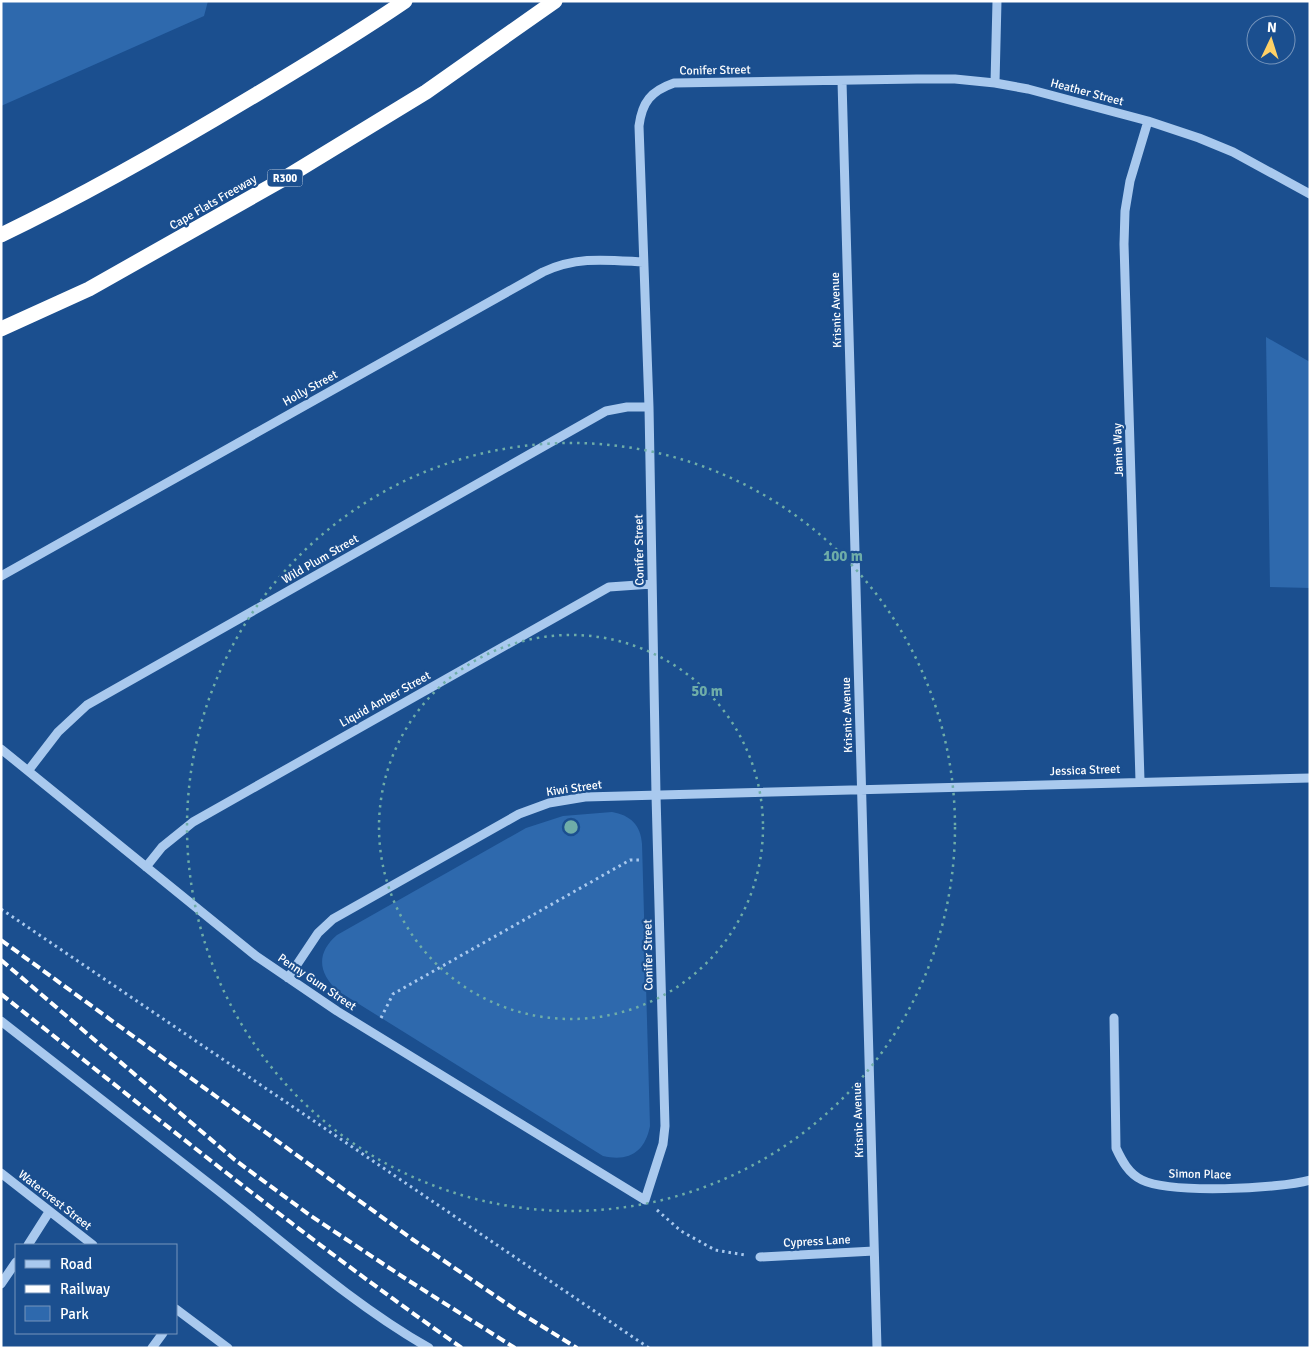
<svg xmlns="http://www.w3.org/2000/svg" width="1311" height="1349" viewBox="0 0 1311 1349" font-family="Signika,sans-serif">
<rect width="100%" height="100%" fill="#1b4f8f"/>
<path fill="#2e69ad" d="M1,1H208L204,16L1,106Z
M1266,337L1310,362V588L1270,587Z
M612,812C630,815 641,825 642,844L650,1126C645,1152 629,1162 603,1156L338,991C318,973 316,953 337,935L526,828L563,816Z"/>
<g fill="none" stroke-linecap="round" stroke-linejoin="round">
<path stroke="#a9c9ee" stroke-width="3" stroke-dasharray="2.5 4" stroke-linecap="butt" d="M1,909L649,1348
M381,1018L393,994L630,860H640
M657,1210L681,1231L715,1250L745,1255"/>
<path stroke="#a9c9ee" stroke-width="9" d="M842,81L877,1348
M995,83L997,1
M1,576L543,272C577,256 607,260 643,262
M1,749L256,956L337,1011L645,1200L663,1144L665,1126L656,795L649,407L639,126C642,102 651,91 674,83L917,79H955L995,83L1028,89L1148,121L1199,138L1233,152L1310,194
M28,771L58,732L87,705L606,411L627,407H649
M1140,781L1124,244L1125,211L1130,181L1148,121
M146,867L162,847L193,822L609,587L652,584
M288,978L318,933L333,919L519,814L549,803L585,797L1310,778
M1114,1018L1116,1148C1122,1161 1129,1174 1142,1180C1171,1194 1278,1189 1310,1180
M1,1021C73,1077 145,1133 216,1189C286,1244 352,1304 429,1348
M1,1173L93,1245
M28,1245L49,1212
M760,1257L874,1251
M1,1284L16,1262
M176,1309L228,1348
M152,1348L163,1333"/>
<path stroke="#fff" stroke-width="15" d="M1,235C89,193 174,144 257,94C307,64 357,34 405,1
M1,329L89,289L280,181L426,92L555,1"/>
<path stroke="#fff" stroke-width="4" stroke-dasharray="9 4" stroke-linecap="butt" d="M1,940L412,1239L519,1312L577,1348
M1,960L235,1160L311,1216L403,1277L515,1348
M1,994C153,1115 303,1237 462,1348"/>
</g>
<g fill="none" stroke="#6fada8" stroke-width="2.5" stroke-dasharray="2.5 5">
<circle cx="571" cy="827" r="192"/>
<circle cx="571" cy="827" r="384"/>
</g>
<g text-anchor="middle" stroke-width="4.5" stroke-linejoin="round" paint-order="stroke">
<rect fill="#1b4f8f" stroke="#bbcadd" stroke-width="1" x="267.5" y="169.5" width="35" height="17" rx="4"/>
<g font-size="11" font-weight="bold" fill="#fff">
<text x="285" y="182">R300</text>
</g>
<g font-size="12" fill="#fff" stroke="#1b4f8f">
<text transform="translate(715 70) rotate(-1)" y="4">Conifer Street</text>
<text transform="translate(1087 92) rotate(15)" y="4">Heather Street</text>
<text transform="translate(213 202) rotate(-30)" y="4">Cape Flats Freeway</text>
<text transform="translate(836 310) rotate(-92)" y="4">Krisnic Avenue</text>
<text transform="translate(310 388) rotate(-29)" y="4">Holly Street</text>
<text transform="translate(1118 450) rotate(-92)" y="4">Jamie Way</text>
<text transform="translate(639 550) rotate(-91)" y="4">Conifer Street</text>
<text transform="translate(320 559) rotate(-30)" y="4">Wild Plum Street</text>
<text transform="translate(385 699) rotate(-29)" y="4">Liquid Amber Street</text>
<text transform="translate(847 715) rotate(-92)" y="4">Krisnic Avenue</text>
<text transform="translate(1085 770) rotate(-2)" y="4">Jessica Street</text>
<text transform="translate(574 788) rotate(-8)" y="4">Kiwi Street</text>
<text transform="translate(648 955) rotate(-91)" y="4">Conifer Street</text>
<text transform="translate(317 982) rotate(34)" y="4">Penny Gum Street</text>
<text transform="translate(858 1120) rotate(-92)" y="4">Krisnic Avenue</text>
<text transform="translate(1200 1174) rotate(1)" y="4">Simon Place</text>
<text transform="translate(55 1200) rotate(38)" y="4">Watercrest Street</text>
<text transform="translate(817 1241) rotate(-3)" y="4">Cypress Lane</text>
</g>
</g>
<circle cx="571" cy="827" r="8" fill="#6fada8" stroke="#1b4f8f" stroke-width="2.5"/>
<g font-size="15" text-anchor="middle" font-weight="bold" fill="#6fada8" stroke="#1b4f8f" stroke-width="4.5" stroke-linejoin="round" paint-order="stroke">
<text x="843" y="561">100 m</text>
<text x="707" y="696">50 m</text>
</g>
<rect width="1311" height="1349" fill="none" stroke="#ffffff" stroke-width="5"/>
<rect x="15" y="1244" width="162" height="90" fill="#1b4f8f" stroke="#7695bc"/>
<rect x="25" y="1260" width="25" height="8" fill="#a9c9ee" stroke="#7695bc"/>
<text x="60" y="1269" font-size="15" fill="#ffffff">Road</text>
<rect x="25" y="1285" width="25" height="8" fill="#ffffff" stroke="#7695bc"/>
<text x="60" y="1294" font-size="15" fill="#ffffff">Railway</text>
<rect x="25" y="1306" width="25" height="15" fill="#2e69ad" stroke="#7695bc"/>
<text x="60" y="1319" font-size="15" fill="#ffffff">Park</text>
<g transform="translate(1271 40) rotate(4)"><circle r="24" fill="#1b4f8f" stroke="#7695bc"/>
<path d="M0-4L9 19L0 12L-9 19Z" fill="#ffd166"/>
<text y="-8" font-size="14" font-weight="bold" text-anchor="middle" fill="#ffffff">N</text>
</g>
</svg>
